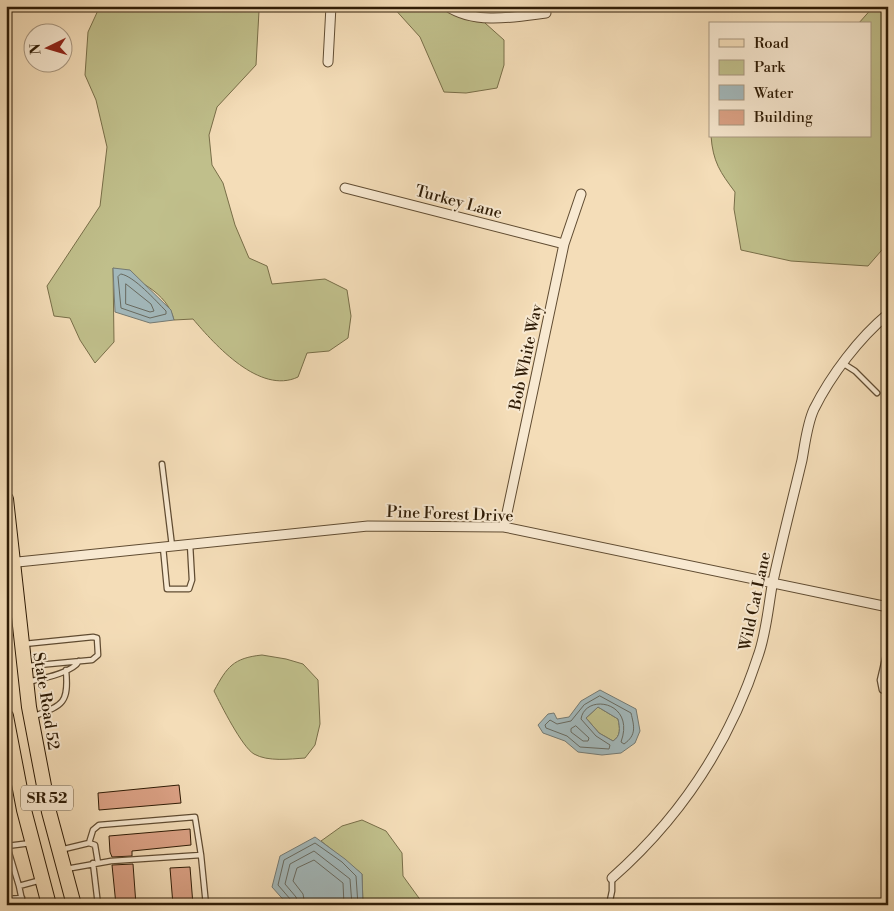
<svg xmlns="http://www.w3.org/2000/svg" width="894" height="911" viewBox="0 0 894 911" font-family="'Libre Bodoni',serif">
<rect width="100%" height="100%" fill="#f4ddb8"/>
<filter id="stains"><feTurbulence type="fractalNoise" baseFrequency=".004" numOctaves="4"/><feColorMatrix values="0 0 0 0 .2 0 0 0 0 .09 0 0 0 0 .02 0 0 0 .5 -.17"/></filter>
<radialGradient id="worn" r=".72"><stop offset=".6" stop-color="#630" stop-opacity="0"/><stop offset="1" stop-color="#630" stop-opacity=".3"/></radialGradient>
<path fill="#c0bf8b" stroke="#786e48" d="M100,6H257L259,11L256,65L217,107L209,135L212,165L223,183L235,225L249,258L267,266L272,284L325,279L347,290L351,316L348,338L329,351L307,353L298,377C260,395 215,345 193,319L174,320C167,292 137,280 113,268L114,342L95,363L80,340L70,318L54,316L47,286L100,206L107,147L96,100L85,75L88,32Z
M392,6H477L485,23L504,40V65L497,88L466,93L444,92L420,37Z
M874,6H888V243L868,266L791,261L741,250L734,209L735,192C720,172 713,162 711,136H870V24H858Z
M262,655L286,659L303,664L318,680L320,724L315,745L305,758C290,759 268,762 254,754C242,747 221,705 214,691C227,667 233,658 262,655Z
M598,707L618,719C620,728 621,736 613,741L599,733L586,718Z
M362,820L386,831L402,853L403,876L424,905H363L362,874L321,841L342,826Z"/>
<path fill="#a2b8bb" stroke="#747a73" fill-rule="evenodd" d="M113,268L130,270L171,310L174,320L150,323L115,312Z
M600,690L636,709L640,731L635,743L621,753L602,755L578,752L565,741L543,733L538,725L548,714L554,713L557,719L569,717L581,701ZM598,707L618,719C620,728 621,736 613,741L599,733L586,718Z
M315,837L345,859L362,874L363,905H288L272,887L280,856Z"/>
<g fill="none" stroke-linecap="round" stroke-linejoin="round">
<path stroke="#686a60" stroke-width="1" d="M121,274C134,276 156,301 166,311V314L150,318L121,308L118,277Z
M126,284L151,304L154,311L150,312L126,304Z
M600,696L631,713C634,726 637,735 624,744L621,742C636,701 585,693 581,719L596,736L610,745L609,749L580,747L567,736L546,728L545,725L550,720L557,724L571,721L584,705Z
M576,726L589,738L588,741H583L571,732V729Z
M292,905L291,900L278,885L284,860L315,843L342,862L356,876L358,905
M298,905L296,897L285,884L290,864L314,851L350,879L352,905
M305,905L303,894L293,881L297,868L314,860L343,883L344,905"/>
</g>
<path fill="#dca286" stroke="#2f1c06" d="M179,785L181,803L99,810L98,793Z
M190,829L191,845L132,851V856L112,857L110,852L109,836Z
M133,864L136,905H116L112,865Z
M190,867L193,905H173L170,868Z"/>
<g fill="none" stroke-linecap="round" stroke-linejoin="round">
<g stroke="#604c32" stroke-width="7">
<path id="lane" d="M844,364L855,371L877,393
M162,464L172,546
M163,547L167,589H189L192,580L190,544
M24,644L93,637L97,638L98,655L92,660L28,666
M888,646L880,680L882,690L888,693
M27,682C40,679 73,673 79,661
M32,717C63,705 69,704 66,670
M6,843L7,846L31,843
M89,843L93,830L99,825L195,817L201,855
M7,846L19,886
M60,850L89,843L95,845L98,863
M93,863L98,905
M66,869L111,861L201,855L206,905
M6,899L22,898
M23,905L19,886L41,880
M609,905L612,891V878"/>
</g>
<g stroke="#604c32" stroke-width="11">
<path id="street" d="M447,6C475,25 515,17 546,13
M328,62L331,6
M345,188L564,244
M504,527L564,244L581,194
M8,563L368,526L504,527L888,607
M612,878C680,818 730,742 758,656C766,634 768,609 772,586C781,544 792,502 802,460C805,444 807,424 814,409C831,375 859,338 888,314"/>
</g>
<g stroke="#2f1c06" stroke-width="16">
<path id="primary" d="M6,499L29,707L49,812L74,905
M6,716L24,810L49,905"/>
</g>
<use href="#lane" stroke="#f8e9d1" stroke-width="4.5"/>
<use href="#street" stroke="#f8e9d1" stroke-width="9"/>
<use href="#primary" stroke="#f4ddb8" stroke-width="14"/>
</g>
<g text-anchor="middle" stroke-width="4" stroke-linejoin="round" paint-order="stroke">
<rect fill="#f8e9d1" stroke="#6b5a43" stroke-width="1" x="21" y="785.5" width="52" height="25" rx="4"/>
<g font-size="15" font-weight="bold" fill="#2f1c06">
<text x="47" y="803">SR 52</text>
</g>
<g font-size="16" fill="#2f1c06" stroke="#f8e9d1">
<text transform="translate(459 201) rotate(15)" y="6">Turkey Lane</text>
<text transform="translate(525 357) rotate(-78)" y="6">Bob White Way</text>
<text transform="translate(450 513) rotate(2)" y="6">Pine Forest Drive</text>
<text transform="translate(754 601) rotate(-78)" y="6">Wild Cat Lane</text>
<text transform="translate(47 701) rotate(81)" y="6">State Road 52</text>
</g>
</g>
<rect width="894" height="911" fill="none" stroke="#f4ddb8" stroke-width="25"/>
<rect x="8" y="8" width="879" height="896" fill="none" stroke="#2f1c06" stroke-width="2.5"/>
<rect x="12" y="12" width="869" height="886" fill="none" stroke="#2f1c06"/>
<rect x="709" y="22" width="162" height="115" fill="#f8e9d1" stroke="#a89780"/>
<rect x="719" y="39" width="25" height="8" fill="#f4ddb8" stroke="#a89780"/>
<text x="754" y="48" font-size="15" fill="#2f1c06">Road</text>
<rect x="719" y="60" width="25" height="15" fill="#c0bf8b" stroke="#a89780"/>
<text x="754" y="72" font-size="15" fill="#2f1c06">Park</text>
<rect x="719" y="85" width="25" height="15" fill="#a2b8bb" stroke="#a89780"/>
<text x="754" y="98" font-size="15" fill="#2f1c06">Water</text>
<rect x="719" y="110" width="25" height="15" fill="#dca286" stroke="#a89780"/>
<text x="754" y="122" font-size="15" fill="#2f1c06">Building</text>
<g transform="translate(48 48) rotate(265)"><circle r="24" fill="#f8e9d1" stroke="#a89780"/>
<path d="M0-4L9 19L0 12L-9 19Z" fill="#8f2418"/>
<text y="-8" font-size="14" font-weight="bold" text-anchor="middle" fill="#2f1c06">N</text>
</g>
<rect width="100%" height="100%" filter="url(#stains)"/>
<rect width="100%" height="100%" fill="url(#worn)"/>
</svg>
